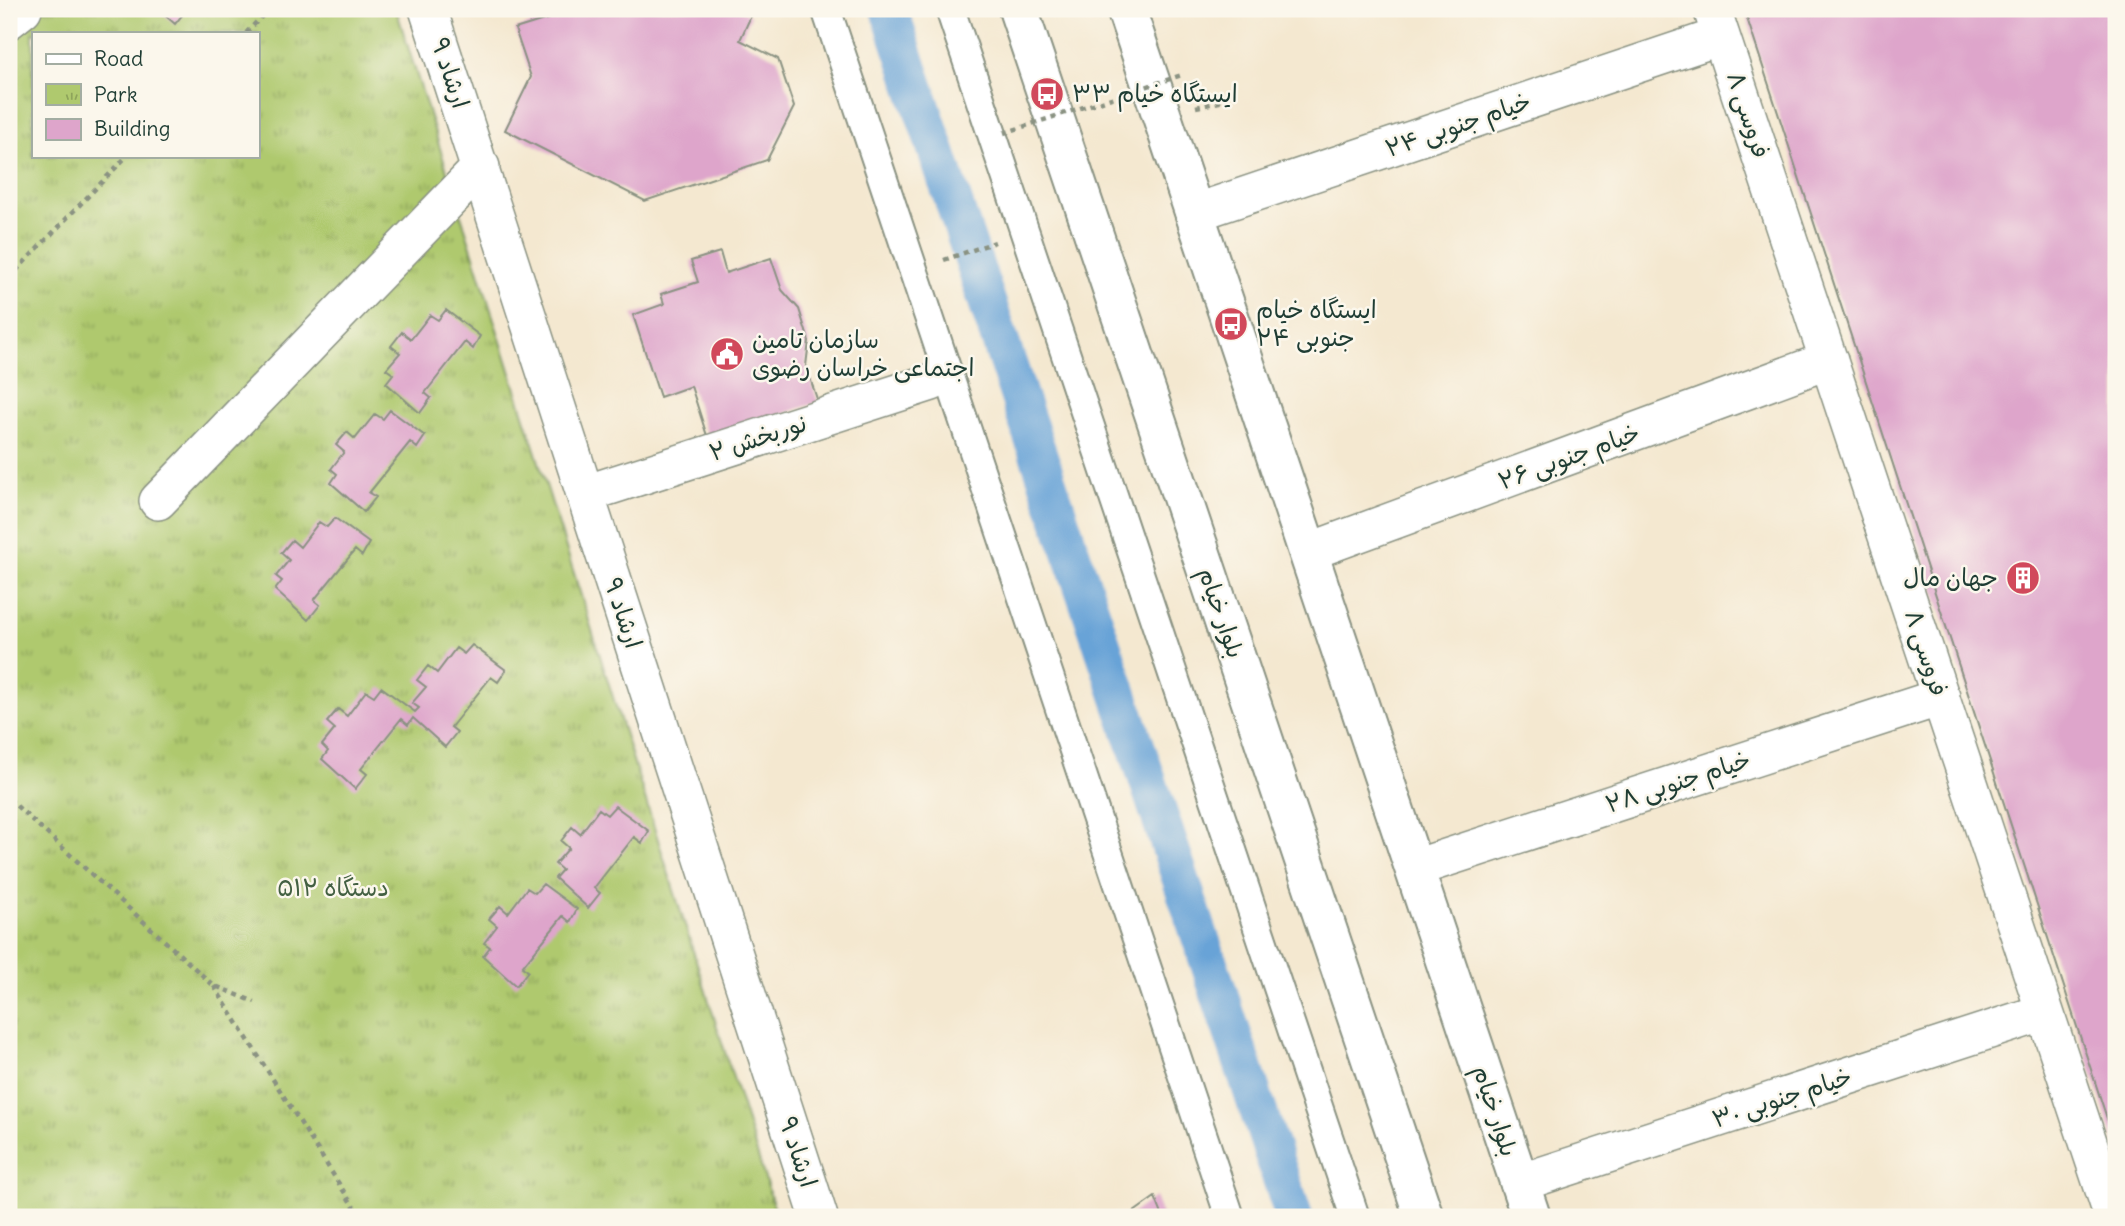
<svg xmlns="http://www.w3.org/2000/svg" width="2125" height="1226" viewBox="0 0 2125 1226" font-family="Delius,'Playpen Sans Arabic',sans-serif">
<defs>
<pattern id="park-tufts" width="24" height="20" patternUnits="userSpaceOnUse" patternTransform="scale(1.75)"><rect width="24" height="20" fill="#afc96e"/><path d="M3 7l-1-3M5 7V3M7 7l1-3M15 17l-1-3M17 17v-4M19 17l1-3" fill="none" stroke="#8ea45b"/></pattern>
</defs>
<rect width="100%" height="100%" fill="#fbf7ec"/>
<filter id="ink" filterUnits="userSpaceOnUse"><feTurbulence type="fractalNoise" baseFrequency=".0143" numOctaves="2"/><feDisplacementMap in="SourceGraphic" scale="14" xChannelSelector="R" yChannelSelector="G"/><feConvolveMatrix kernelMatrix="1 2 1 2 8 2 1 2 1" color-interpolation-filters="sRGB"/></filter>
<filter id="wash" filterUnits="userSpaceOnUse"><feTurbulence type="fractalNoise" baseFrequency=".00686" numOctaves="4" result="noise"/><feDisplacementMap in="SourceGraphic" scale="28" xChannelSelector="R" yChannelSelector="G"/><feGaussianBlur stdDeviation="1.57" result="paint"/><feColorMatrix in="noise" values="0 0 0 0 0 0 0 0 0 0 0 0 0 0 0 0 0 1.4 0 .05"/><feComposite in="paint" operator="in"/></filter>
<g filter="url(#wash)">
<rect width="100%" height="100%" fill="#f4e8d0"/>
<path fill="url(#park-tufts)" stroke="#678351" stroke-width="2" fill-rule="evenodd" d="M9,9H396L777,1217H9ZM33,33H257V156H33Z"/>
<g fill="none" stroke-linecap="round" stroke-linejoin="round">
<path stroke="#67a3d7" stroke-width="38" d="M889,9L1294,1217"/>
</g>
<g id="blocks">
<path fill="#dea5cb" d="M158,9H187L175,24Z
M579,9H738L751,16L740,40L778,59L794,107L767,160L645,201L505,130L531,77L515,29Z
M1744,9H2116V1146Z
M720,252L726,273L771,258L782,290L799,309L809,341L806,366L818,402L708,439L691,386L660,397L633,315L664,304L661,294L698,282L691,261Z
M446,310L480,336L473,349L465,342L425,393L431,398L420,413L386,383L393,374L386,369L400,353L391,346L402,332L411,339L430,315L438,320Z
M390,410L425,436L417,448L410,442L369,493L376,497L364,512L331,483L337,474L331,469L344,452L336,445L347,432L355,439L375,414L383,419Z
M335,518L369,543L362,556L355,550L314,600L320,605L308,620L275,590L282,581L276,576L289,560L281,553L292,540L300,547L319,522L327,527Z
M472,645L506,670L498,682L491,677L451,727L457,732L445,747L413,718L408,725L401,719L361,769L367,774L355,789L322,759L328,751L322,745L335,729L327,722L338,709L347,716L366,691L374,696L381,687L415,712L419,708L412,703L426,687L417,680L428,666L437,673L456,648L464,654Z
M615,806L649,831L642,843L634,837L594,888L600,893L588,908L555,878L562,870L555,864L569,848L561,841L572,827L580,834L599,809L607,815Z
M543,884L577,909L570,922L563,916L522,967L528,971L516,986L483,956L490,947L484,943L497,926L489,919L500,906L508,913L527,888L535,893Z
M1155,1197L1163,1217H1127Z"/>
</g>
</g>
<g filter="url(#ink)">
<use href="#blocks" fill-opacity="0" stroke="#8a9282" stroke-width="2"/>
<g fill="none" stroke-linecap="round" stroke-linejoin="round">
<g stroke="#8a9282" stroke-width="32">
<path id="pedestrian" d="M826,9L1230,1217
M950,9L1355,1217"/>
</g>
<g stroke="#8a9282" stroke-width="40">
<path id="minor" d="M428,9L819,1217
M1712,9L2113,1217
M9,20L23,9
M1194,213L1721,36
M585,494L932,382
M158,501L481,167
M1308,552L1829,360
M1415,868L1941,697
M1519,1183L2045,1012"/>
</g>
<g stroke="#8a9282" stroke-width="42">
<path id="primary" d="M1018,9L1424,1217
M1126,9L1531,1217"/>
</g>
<path stroke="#8a9282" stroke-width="4.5" stroke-dasharray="5 5" stroke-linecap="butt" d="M246,33L269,9
M1196,107L1229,100
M944,260L995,242
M9,278L127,156
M9,799L213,985L255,1002
M214,986L360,1217"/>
<use href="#pedestrian" stroke="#fff" stroke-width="28"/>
<use href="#minor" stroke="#fff" stroke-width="37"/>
<use href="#primary" stroke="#fff" stroke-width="38"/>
<path stroke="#8a9282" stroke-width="4.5" stroke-dasharray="5 5" stroke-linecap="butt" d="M1004,133L1182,75"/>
</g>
</g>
<defs>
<g id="bus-disc" transform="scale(1.75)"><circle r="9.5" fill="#d1495b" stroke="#fbf7ec"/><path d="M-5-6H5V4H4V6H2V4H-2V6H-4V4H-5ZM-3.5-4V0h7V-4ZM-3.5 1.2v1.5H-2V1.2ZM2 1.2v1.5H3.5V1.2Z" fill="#fff"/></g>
<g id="civic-disc" transform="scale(1.75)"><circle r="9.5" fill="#d1495b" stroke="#fbf7ec"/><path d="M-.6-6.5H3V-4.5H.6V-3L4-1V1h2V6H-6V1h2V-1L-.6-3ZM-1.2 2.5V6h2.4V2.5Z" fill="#fff"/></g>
<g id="building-disc" transform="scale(1.75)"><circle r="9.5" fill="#d1495b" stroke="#fbf7ec"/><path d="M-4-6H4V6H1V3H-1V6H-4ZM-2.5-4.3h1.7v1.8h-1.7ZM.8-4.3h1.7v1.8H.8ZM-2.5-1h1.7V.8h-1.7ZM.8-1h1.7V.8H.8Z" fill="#fff"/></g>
</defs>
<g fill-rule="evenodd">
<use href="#bus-disc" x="1047" y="94"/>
<use href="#bus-disc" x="1231" y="324"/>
<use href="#civic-disc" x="727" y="354"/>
<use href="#building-disc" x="2023" y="578"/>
</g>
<g text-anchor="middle" stroke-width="5" stroke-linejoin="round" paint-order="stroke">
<g font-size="24" fill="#1f3d34" stroke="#fbf7ec">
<text transform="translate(450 73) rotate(72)" y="8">ارشاد ۹</text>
<text transform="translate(1748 115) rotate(72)" y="8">فروسی ۸</text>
<text transform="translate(1458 125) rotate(-19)" y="8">خیام جنوبی ۲۴</text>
<text transform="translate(758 438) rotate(-18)" y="8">نوربخش ۲</text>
<text transform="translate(1569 457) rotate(-20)" y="8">خیام جنوبی ۲۶</text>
<text transform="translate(623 613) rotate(72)" y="8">ارشاد ۹</text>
<text transform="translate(1221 613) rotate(71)" y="8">بلوار خیام</text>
<text transform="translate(1926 653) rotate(72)" y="8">فروسی ۸</text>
<text transform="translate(1678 782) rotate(-18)" y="8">خیام جنوبی ۲۸</text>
<text transform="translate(1782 1098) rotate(-18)" y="8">خیام جنوبی ۳۰</text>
<text transform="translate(1495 1111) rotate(72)" y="8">بلوار خیام</text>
<text transform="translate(798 1152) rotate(72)" y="8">ارشاد ۹</text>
</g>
<g font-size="24" fill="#1f3d34" stroke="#fbf7ec" text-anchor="start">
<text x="1072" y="102">ایستگاه خیام ۳۳</text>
<text x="1256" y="318">ایستگاه خیام<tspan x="1256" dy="28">جنوبی ۲۴</tspan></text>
<text x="752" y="348">سازمان تامین<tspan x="752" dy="28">اجتماعی خراسان رضوی</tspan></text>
<text x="1998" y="586" text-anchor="end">جهان مال</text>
</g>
<g font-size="24" fill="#436042" stroke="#fbf7ec">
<text x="333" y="896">۵۱۲ دستگاه</text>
</g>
</g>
<rect width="2125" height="1226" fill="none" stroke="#fbf7ec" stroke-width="35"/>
<rect x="32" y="32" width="228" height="126" fill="#fbf7ec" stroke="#a3ada2" stroke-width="2"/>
<rect x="46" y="54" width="35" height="10" fill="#ffffff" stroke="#a3ada2" stroke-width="2"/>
<text x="94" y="66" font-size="21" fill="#1f3d34">Road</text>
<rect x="46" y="84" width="35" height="21" fill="url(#park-tufts)" stroke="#a3ada2" stroke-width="2"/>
<text x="94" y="102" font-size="21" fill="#1f3d34">Park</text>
<rect x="46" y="119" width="35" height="21" fill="#dea5cb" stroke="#a3ada2" stroke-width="2"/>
<text x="94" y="136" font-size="21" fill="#1f3d34">Building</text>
</svg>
